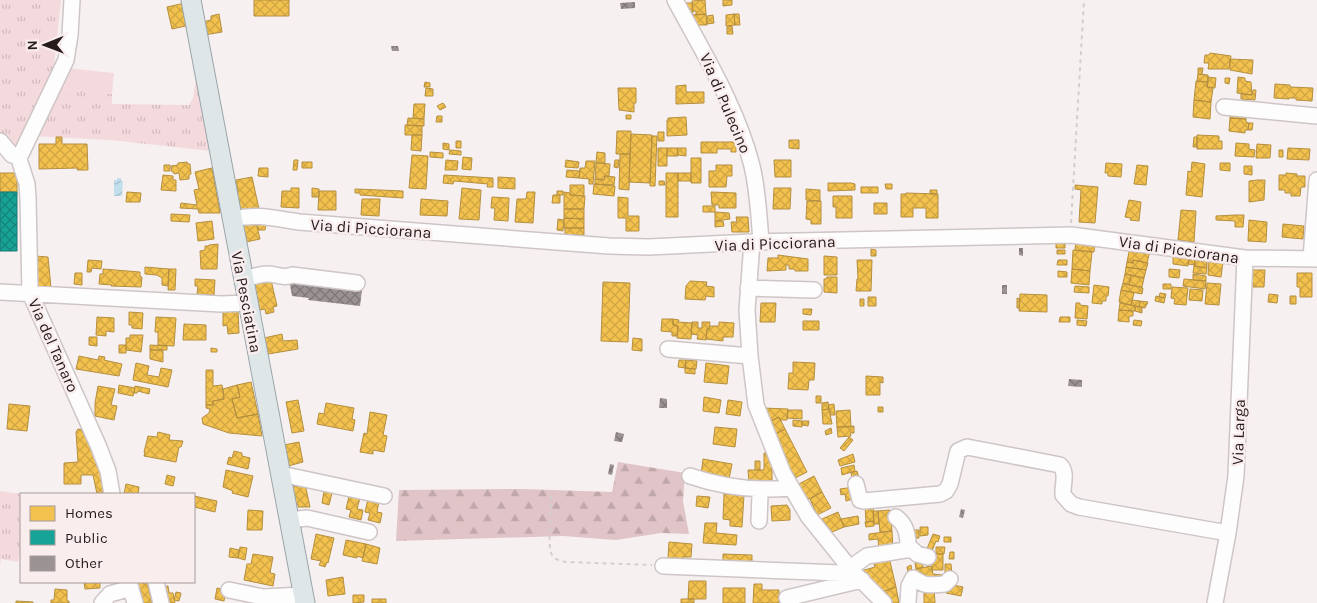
<svg xmlns="http://www.w3.org/2000/svg" width="1317" height="603" viewBox="0 0 1317 603" font-family="Karla,sans-serif">
<defs>
<pattern id="grass-tufts" width="24" height="20" patternUnits="userSpaceOnUse" patternTransform="scale(1.25)"><rect width="24" height="20" fill="#f4dadd"/><path d="M3 7l-1-3M5 7V3M7 7l1-3M15 17l-1-3M17 17v-4M19 17l1-3" fill="none" stroke="#d1babd"/></pattern>
<pattern id="forest-firs" width="22" height="20" patternUnits="userSpaceOnUse" patternTransform="scale(1.25)"><rect width="22" height="20" fill="#e0c4c7"/><path d="M5 1l3.5 6h-7zM16 11l3.5 6h-7z" fill="#c0a8aa"/></pattern>
<pattern id="water-waves" width="16" height="10" patternUnits="userSpaceOnUse" patternTransform="scale(1.25)"><rect width="16" height="10" fill="#c2dfed"/><path d="M0 5q4-4 8 0t8 0" fill="none" stroke="#a7bfcb"/></pattern>
<pattern id="homes-cross-hatch" width="8" height="8" patternUnits="userSpaceOnUse" patternTransform="scale(1.25)"><rect width="8" height="8" fill="#f2c14e"/><path d="M0 0l8 8M0 8l8-8" fill="none" stroke="#d0a544"/></pattern>
<pattern id="public-cross-hatch" width="8" height="8" patternUnits="userSpaceOnUse" patternTransform="scale(1.25)"><rect width="8" height="8" fill="#17a398"/><path d="M0 0l8 8M0 8l8-8" fill="none" stroke="#15847b"/></pattern>
<pattern id="building-cross-hatch" width="8" height="8" patternUnits="userSpaceOnUse" patternTransform="scale(1.25)"><rect width="8" height="8" fill="#9b9293"/><path d="M0 0l8 8M0 8l8-8" fill="none" stroke="#7e7677"/></pattern>
</defs>
<rect width="100%" height="100%" fill="#f7f0f1"/>
<path fill="url(#grass-tufts)" d="M0,0H61L54,66L26,136L17,148L11,147L0,132Z
M66,68L64,89L112,94V104L189,105L193,98L196,78L211,151L110,140L32,136Z
M0,491L21,494V542L18,562L1,559L0,567Z"/>
<path fill="url(#forest-firs)" d="M618,462L685,473L683,501L689,534L661,533L616,540L563,536L396,541L399,490L522,489L612,492Z"/>
<path fill="#f4dadd" d="M66,68L114,73L112,94L64,89Z"/>
<path fill="url(#water-waves)" d="M117,178H121V181H123L122,196H114V180H117Z"/>
<path fill="url(#homes-cross-hatch)" stroke="#b58f3f" d="M254,0H289V16H254Z
M705,0L706,14L696,15V11H693L692,1Z
M723,0H732V5L723,6Z
M185,3L190,25L172,29L167,7Z
M684,3H692L693,13L689,14Z
M219,14L222,32L204,35L202,22L211,20V16Z
M706,14L707,25H695L689,15Z
M734,14H739L740,25H735Z
M734,14L735,25L726,26V15Z
M713,15L714,23L707,24V16Z
M732,26L733,34H727V27Z
M1210,53L1231,56L1229,69H1208L1209,63H1204L1205,55H1209Z
M1230,59L1253,60L1252,74L1230,70Z
M1198,68H1203L1202,74H1198Z
M1198,74L1208,75V82L1197,81Z
M1208,77L1216,78L1215,88L1207,87Z
M1238,77L1245,78V81L1251,82L1252,95L1237,93Z
M1225,78H1230L1229,84L1225,83Z
M1196,81L1208,82L1207,87L1213,88L1211,102L1194,100Z
M425,82L430,83V87H424Z
M1275,84L1290,85V87L1313,88L1312,101L1296,100V98H1289V99L1274,98Z
M686,85V92H704V103L676,104V86Z
M426,88L433,89V96H425Z
M618,88H636V103H634V112L619,110Z
M1253,90H1256L1255,100L1241,99V94L1252,95Z
M1194,100L1211,102L1210,119L1193,117Z
M443,103L446,107L440,110L437,106Z
M414,104H425L424,119L413,118Z
M1231,109L1247,111L1246,119L1230,118Z
M626,115H631V119H626Z
M437,116H442V122H436Z
M686,117L687,135L667,136V120H668V118Z
M408,118L424,119V126L407,125Z
M1230,118L1246,119V122L1249,123L1248,130H1245V133L1229,131Z
M1249,123H1253L1252,130H1248Z
M405,125L422,126V135H405Z
M617,131H631L630,154H616Z
M658,132H664V141H658Z
M631,134L652,135L650,183L629,182Z
M412,135H422L421,151L411,150Z
M1197,135L1219,136V141H1222V149H1197Z
M652,136H657L655,186H650Z
M56,137H62V144H87L88,170H77L78,168L39,169V144H56Z
M1194,137H1197V147H1193Z
M789,140H799V149L789,148Z
M456,141H461V148H456Z
M701,142H736V152H731V149H717V153H701Z
M443,143L449,144V150L443,149Z
M1236,143L1249,144V149L1255,150L1254,157L1235,156Z
M1257,144L1271,145L1270,158H1256Z
M658,148H667V166H658Z
M667,148H677L678,156H667Z
M677,148H686V156L678,155Z
M1288,148L1310,149L1309,160L1287,159Z
M450,150L461,151V155L449,154Z
M1279,150H1283V157H1279Z
M430,152L443,153V158L430,157Z
M597,152L605,153V163H596Z
M620,154H630L629,190L619,189Z
M412,155L428,156L426,189L409,188Z
M463,157L472,158L471,170L462,169Z
M691,158H701V183H691Z
M294,160H298L297,170H293Z
M446,160L458,161L457,170H445Z
M566,160L579,162L578,168L565,167Z
M615,160H619L618,168L614,167Z
M774,160H791V177H775Z
M586,161H595L593,184H589V179L579,178L580,168H585Z
M187,162L188,164H190L191,174L189,175V179L180,180L179,173L174,174V172H172L171,166L178,165V163Z
M302,162H312V168H302Z
M1192,162L1205,164L1202,197L1186,195L1188,171L1191,172Z
M596,163L610,164L609,176H605L604,180L595,179Z
M1106,163L1122,164L1121,177L1108,176V173H1105Z
M1220,163H1230V171L1220,170Z
M164,165H170V171H164Z
M716,165H732V176H727L726,187H709V171H716Z
M1137,165L1148,166L1146,185L1134,184Z
M1244,166H1252V175L1244,174Z
M212,168L220,213H199L198,209L180,208L181,203L197,205L194,190L199,189L195,172Z
M259,168H268V177L258,176Z
M567,170L580,171L579,178L566,177Z
M0,173H17V192H0Z
M666,173H678V217H666Z
M678,173H691V181H678Z
M1286,173L1297,174V176H1305V187H1301L1300,196H1291V193H1285V190H1279V175H1286Z
M163,175L173,176V180H176V191L161,190Z
M444,175L493,178V187H487L488,184L454,181L453,184L443,183Z
M605,176L615,177L614,185L595,184V179L604,180Z
M252,177L259,209L240,213L236,193L238,192L236,180Z
M498,177L515,178V189L498,188Z
M1258,180H1265L1264,200L1249,202V181Z
M659,181H664L665,185H659Z
M828,183H851L855,184V190L828,191Z
M594,184L615,186L614,196L593,194Z
M885,184H892V189H886Z
M570,185H584V196L570,195Z
M1075,185L1098,187L1095,223L1079,222L1081,190L1075,189Z
M861,187H878V193H861Z
M291,188H299V208L281,207L282,191H291Z
M312,188L319,189V197H312Z
M462,188L481,190L479,220L459,219Z
M774,188H791L790,209H773Z
M355,189L403,191V198L360,195V193H355Z
M806,189L820,190V201L806,200Z
M930,190H937V194H930Z
M319,191H336V210H318Z
M557,191H563V195H557Z
M127,192L141,193L140,202H126Z
M527,192H535L533,223L515,222L517,199H526Z
M564,192L570,193V195L585,196L584,209H564Z
M711,192L736,193V208H719V205H712Z
M906,193L938,194V218H926V208H913V217H901V194H906Z
M553,195H560V203H552Z
M833,196H852V218H836V207H833Z
M492,197L509,198L508,221L494,220L495,208H491Z
M618,197L628,198V216H639V231H626V218H618Z
M362,199H380L379,216L361,215Z
M421,199L448,201L447,216L420,215Z
M1129,200L1141,202L1139,221L1130,220L1131,218L1125,217Z
M807,201H821V224H811V220L806,219Z
M874,203H887V214H874Z
M703,206H715V212H703Z
M564,209H584V219L564,218Z
M1181,210L1196,211L1194,242L1178,240Z
M715,212L729,213L730,219L715,221Z
M171,214L190,215L189,222L171,221Z
M1235,215H1244L1243,227H1235V221L1216,220V216Z
M736,217H748L749,232H732L731,222H737Z
M564,218L584,219V228H564Z
M558,219L564,220L563,231L557,230Z
M1249,220L1267,222L1266,242L1248,241Z
M212,221L214,239L198,241L196,223Z
M715,221H723L724,226L715,227Z
M256,222L260,239L246,242L242,225Z
M258,223H266L265,230H258Z
M1283,224L1304,226L1303,239L1282,237Z
M565,228H584V235H565Z
M1076,241L1095,243L1094,252L1075,250Z
M1056,243L1065,244V248H1056Z
M218,244L217,269H201L200,251L205,250V246H209V245Z
M1130,247L1150,251L1147,263L1133,260V263L1127,262Z
M871,249L876,250V256H871Z
M1057,250H1065V254H1057Z
M1073,250L1092,252L1090,271L1072,269Z
M778,255L808,259V271H795V269H789V265H786V270L767,271L768,258H778Z
M35,256L48,257L51,288L38,290Z
M824,256L837,257V275H824Z
M1173,256L1189,258L1188,266L1173,264Z
M1189,258L1195,259V265L1188,264Z
M1195,259L1207,260V268L1194,266Z
M88,260L102,261L101,269L92,268L91,272H87Z
M857,260H872L871,291H856L857,279H858Z
M1058,260H1067V265H1057Z
M1133,260L1148,263L1146,270L1126,267L1127,262L1133,263Z
M1209,261L1223,262L1221,277L1208,275Z
M1194,266L1207,268L1206,274L1193,273Z
M145,267L169,269L168,286L162,285V278L157,275L145,274Z
M1126,267L1146,270L1144,278L1125,274Z
M103,269L140,272V277H142L141,287L111,286L112,285L99,284L100,274H103Z
M169,269H176L175,290H168Z
M1072,269L1090,271L1089,285L1071,283Z
M1169,269L1180,270L1179,278L1169,277Z
M1251,270H1265L1264,287H1253Z
M1058,271L1067,272V277H1058Z
M75,273H82V285L74,284Z
M1297,273H1312V297H1300V287H1297Z
M1125,274L1131,275L1129,285L1123,283Z
M1193,274L1206,276V281L1193,280Z
M1131,275L1144,278L1142,287L1129,285Z
M827,277H837V293L824,292V279H826Z
M195,279L215,280L214,295L197,294L198,286H195Z
M1184,279L1206,281L1205,289L1183,286Z
M271,280L277,306L273,307L274,312L266,314L265,309L260,310L253,284Z
M690,281L707,282L706,286L714,287V297L706,296L705,300L685,299L686,286Z
M603,282L630,283L628,342L601,341Z
M1123,283L1143,288L1142,294L1121,290Z
M1207,283L1221,284L1219,305L1205,304Z
M1163,284H1171V289H1163Z
M1094,285L1109,287L1108,296H1106V301H1102V304L1092,303Z
M1075,286L1089,287V293L1074,292Z
M1172,287L1188,288L1186,305L1174,304L1175,299L1171,298Z
M1190,289L1203,290L1202,301L1189,300Z
M1121,290L1134,293L1131,305L1119,302Z
M1160,293L1166,294L1165,298L1159,297Z
M1020,294L1047,295V312L1019,311Z
M1269,294L1278,295L1277,303L1268,302Z
M1156,296L1165,298L1164,303L1155,301Z
M1290,296H1296V304H1290Z
M868,297H876V306H868Z
M1017,298L1020,299L1019,308H1017Z
M860,299H864V306H860Z
M1132,300L1140,301L1139,307L1131,305Z
M1140,301L1148,302L1145,308L1139,307Z
M761,303H776L775,322H760Z
M1076,303H1080V305L1088,306L1087,319L1075,318Z
M1120,303L1135,306V311L1119,310Z
M1135,306L1142,307V313L1135,311Z
M803,309H812L811,315L803,314Z
M238,310L239,333L228,334L227,325L223,326V311Z
M1119,310L1133,311V316H1129V322L1118,321Z
M129,312L143,313L142,329L132,328V325H129Z
M97,317L114,318V332L106,331V336L96,335Z
M156,317L176,318L174,346L158,345V332H155Z
M1060,317H1070V322H1059Z
M662,319H673V325L678,326L677,336H672V332L661,331Z
M673,319L679,320L678,322L692,323L691,339L677,338L678,326L673,325Z
M1077,320L1087,321L1086,326L1077,325Z
M1134,320L1142,321L1141,326L1133,325Z
M803,321H819V330H803Z
M692,322H698V328H702V322H710L709,329H707L706,340L697,339L698,335L691,334Z
M719,322L734,323L733,337H723V341L706,339L707,329H709L710,326H719Z
M184,324L206,325V340H183Z
M282,334L283,341L297,340L298,349L268,354L264,338Z
M130,335H143L141,352L126,350V338H130Z
M89,337H97V346L89,345Z
M633,338L642,339V351L632,350Z
M119,345H126V353H119Z
M150,345L167,346V350H150Z
M211,348L217,349V352H211Z
M150,350H163V362L150,359Z
M79,356L98,360L99,356L105,357L104,360L122,364L119,376L76,369Z
M679,360H686L685,368L678,367Z
M686,360L697,361L696,369L685,368Z
M793,362L815,363L814,380H809L808,390L788,389L789,373H793Z
M136,363L149,366L147,375L159,377L161,368L172,370L168,387L133,380Z
M706,363L729,366L727,384L704,382Z
M685,368L695,369V374L685,373Z
M206,370H213V386L222,385L224,399L213,401V405H206Z
M866,376L883,377V383L880,382V395H866Z
M251,382L258,414L237,418L232,399L240,397L237,385Z
M119,385L135,388L133,396L118,393Z
M237,385L240,397L232,399L237,418L258,414L262,436L229,433L203,424L202,418L209,413L210,409L206,408V405H213V401L224,399L223,389Z
M98,386L115,389L111,405L117,406L114,420L95,416V403Z
M135,386L150,389L149,394L138,391L137,393H134Z
M816,396H821V403H816Z
M704,397L721,400L719,413L703,411Z
M298,400L304,431L292,433L286,402Z
M728,400L742,402L740,416L726,414Z
M828,402L829,409L822,410V403Z
M326,403L354,408L352,419L355,420L353,431L317,424L319,413L324,414Z
M9,404L30,406L27,431L7,429Z
M834,404L835,415H831L828,405Z
M878,407H883V412H878Z
M763,408L788,409L787,420H780L779,417L767,423Z
M829,409L832,424H823L822,410Z
M788,410H802V419L787,418Z
M850,410L851,427H837L836,411Z
M370,412L387,415L383,435L387,436L384,452L373,450V454L360,452L364,433L367,434Z
M779,417L785,429L772,436L767,423Z
M793,420L802,421V427L793,426Z
M802,421H809L808,426L802,425Z
M854,426V433H850L851,436L838,437L837,427Z
M715,427L737,429L735,447L713,444Z
M831,428L832,433L826,435L825,431Z
M78,429L85,430L104,475L107,494H97L93,475H81V484H64V463L78,462L76,432Z
M785,429L807,472L793,479L772,436Z
M158,432L170,435L169,440L183,441L181,447H179L176,462L144,456L145,452H144L148,436L157,437Z
M849,437L853,440L844,451L840,448Z
M299,442L303,462L288,466L284,445Z
M234,451L242,453V456L250,458L248,469L227,464L229,457L232,458Z
M764,453H772V482H749L748,470H764Z
M853,454L855,462L840,466L838,460Z
M703,459L732,464L729,479L701,475Z
M755,461H760V470H755Z
M854,465L855,471L842,475L841,468Z
M226,470L253,476L248,497L232,493L233,491L223,487Z
M857,471L859,478L853,480L851,473Z
M167,475L175,477L173,486L165,484Z
M814,476L822,492L805,501L797,485Z
M126,484L139,487L138,494H124Z
M305,484L310,507H298V504L293,505L289,488Z
M854,487L853,499L846,501L845,494L841,495L840,489Z
M324,491L332,493L329,505L322,503Z
M822,492L831,508L817,515L810,499Z
M724,494L744,495L742,527L730,526V520L723,519Z
M194,496L217,501L215,512L194,507Z
M349,496L360,498L357,509L363,510L361,520L349,517L351,510L346,509Z
M697,496L710,497L708,508L696,506Z
M368,499L379,501L377,512L382,513L380,523L368,520L370,513L365,512Z
M787,505L790,510V520L772,521L771,506Z
M865,506H873L874,521L866,522Z
M248,510L263,511L262,530H247Z
M890,510L892,531L880,532L878,511Z
M873,511H878L879,524H874Z
M838,512L844,527L832,532L822,519Z
M858,516L859,524L844,527L841,519Z
M874,521V526L866,527L865,522Z
M705,523H717L716,533L737,535L736,545L703,543Z
M920,527H928V535L920,536Z
M911,530H919V538H911Z
M892,531L893,549L879,550L878,539L869,540V534Z
M316,534L334,538L328,563L327,562L325,567L319,565L321,561L311,559Z
M933,534L940,536L938,542L936,541L932,551H926Z
M944,537H951V542H944Z
M346,540L366,544L363,558L357,556V558L343,555Z
M669,542L692,544L691,557H683V559L668,558Z
M366,544L380,548L377,564L362,561Z
M240,547L247,548L245,560L238,558Z
M936,547H945L944,554H936Z
M230,548L239,550L238,558L229,557Z
M950,552H954V559H949Z
M253,554L273,557L270,573L275,574L273,586L244,580L247,564H251Z
M723,554L752,555V565H723Z
M932,554H943V570H932Z
M889,557L896,587L882,592L861,571L875,567L873,560Z
M922,562L923,567L916,569L915,563Z
M945,564H951L952,574H945Z
M911,565L912,571L908,572L907,567Z
M931,566L933,574L942,575V583L918,577L916,569Z
M343,577L345,594L328,596L326,580Z
M689,581H706V599H688Z
M84,582H100V588L85,589Z
M131,582H147L152,603H136Z
M754,584H762V590H779V603H753Z
M948,584L963,587L961,596L946,593Z
M168,586L169,593H173L175,603H169L168,596L162,597L160,587Z
M934,586L935,603H924V590Z
M896,587L899,603H889L882,592Z
M217,588L226,590L224,601L215,599Z
M723,588H745V603H723Z
M55,589L67,590V601H69V603H51V600H54Z
M176,592L181,593L179,601L174,600Z
M353,595H364V602L353,603Z
M372,599H386V603H372Z
M681,599H694V603H681Z
M16,601L33,602V603H16Z"/>
<path fill="url(#public-cross-hatch)" stroke="#1c7a73" d="M0,192H17V251H0Z"/>
<path fill="url(#building-cross-hatch)" d="M635,2V8L621,9L620,3Z
M391,46H398L399,51H392Z
M1019,248H1023V256L1019,255Z
M293,280L310,284L362,290L360,306L308,300L309,298L292,296L290,285Z
M1002,285H1007V294H1002Z
M1069,379L1082,380V387L1068,386Z
M660,398L667,399V408H659Z
M616,432L624,434L622,442L614,441Z
M610,464L614,465L612,475L608,474Z
M961,509L965,510L963,518L959,517Z"/>
<g fill="none" stroke-linecap="round" stroke-linejoin="round">
<g stroke="#cec5c6" stroke-width="18">
<path id="minor" d="M675,0C704,54 737,107 752,166C758,191 759,217 761,242
M1224,107L1317,116
M0,141L12,155L18,156
M18,156L27,184L28,198L30,293L98,445L108,471L112,494
M18,156L21,154L66,60L70,35L72,0
M233,219C257,213 276,219 299,222L609,246L649,247L752,242L1071,235L1245,258L1317,259
M752,242L747,310L750,356L756,405L783,473L808,516L853,572L884,603
M1311,259L1317,180
M243,280C251,277 259,274 268,274C276,274 284,279 292,275L357,283
M748,288L814,290
M0,292L221,304L248,303
M668,349L750,356
M281,474L384,496
M690,476C722,487 758,491 791,488
M856,484L860,500L864,501L940,494L946,491L950,484L958,451L967,447L1060,465C1068,473 1062,485 1063,495L1071,504L1079,507L1228,533
M896,517C908,526 907,536 909,550
M289,520L307,518L369,532
M759,521L760,495L762,489
M663,566L841,573L853,572
M850,568L867,556L912,549L917,554L928,557
M129,582L135,603
M156,582L161,603
M229,590L263,597L303,595
M787,598L862,580
M102,603L110,594L131,588
M908,603L909,586L913,578C926,587 929,585 945,584L950,579
M1215,603L1228,533L1236,476L1245,258"/>
</g>
<g stroke="#9aa5aa" stroke-width="21">
<path id="major" d="M191,0L305,603"/>
</g>
<path stroke="#d2cfcf" stroke-width="2" stroke-dasharray="4 4" stroke-linecap="butt" d="M1071,223L1084,0
M551,496C551,507 547,548 552,555C555,560 561,561 566,562L652,565"/>
<use href="#minor" stroke="#fefdfd" stroke-width="15"/>
<use href="#major" stroke="#dee6e8" stroke-width="19"/>
</g>
<g text-anchor="middle" stroke-width="5" stroke-linejoin="round" paint-order="stroke">
<g font-size="16" fill="#271b1c" stroke="#faedee">
<text transform="translate(726 103) rotate(67)" y="6">Via di Pulecino</text>
<text transform="translate(371 228) rotate(4)" y="6">Via di Picciorana</text>
<text transform="translate(775 243) rotate(-2)" y="6">Via di Picciorana</text>
<text transform="translate(1179 249) rotate(8)" y="6">Via di Picciorana</text>
<text transform="translate(247 302) rotate(79)" y="6">Via Pesciatina</text>
<text transform="translate(54 345) rotate(66)" y="6">Via del Tanaro</text>
<text transform="translate(1238 432) rotate(-88)" y="6">Via Larga</text>
</g>
</g>
<rect x="20" y="493" width="175" height="90" fill="#faedee" stroke="#a6999a"/>
<rect x="30" y="506" width="25" height="15" fill="#f2c14e" stroke="#a6999a"/>
<text x="65" y="518" font-size="15" fill="#271b1c">Homes</text>
<rect x="30" y="530" width="25" height="15" fill="#17a398" stroke="#a6999a"/>
<text x="65" y="543" font-size="15" fill="#271b1c">Public</text>
<rect x="30" y="556" width="25" height="15" fill="#9b9293" stroke="#a6999a"/>
<text x="65" y="568" font-size="15" fill="#271b1c">Other</text>
<g transform="translate(45 45) rotate(269)" stroke="#faedee" stroke-width="4" paint-order="stroke">
<path d="M0-4L9 19L0 12L-9 19Z" fill="#271b1c"/>
<text y="-8" font-size="14" font-weight="bold" text-anchor="middle" fill="#271b1c">N</text>
</g>
</svg>
